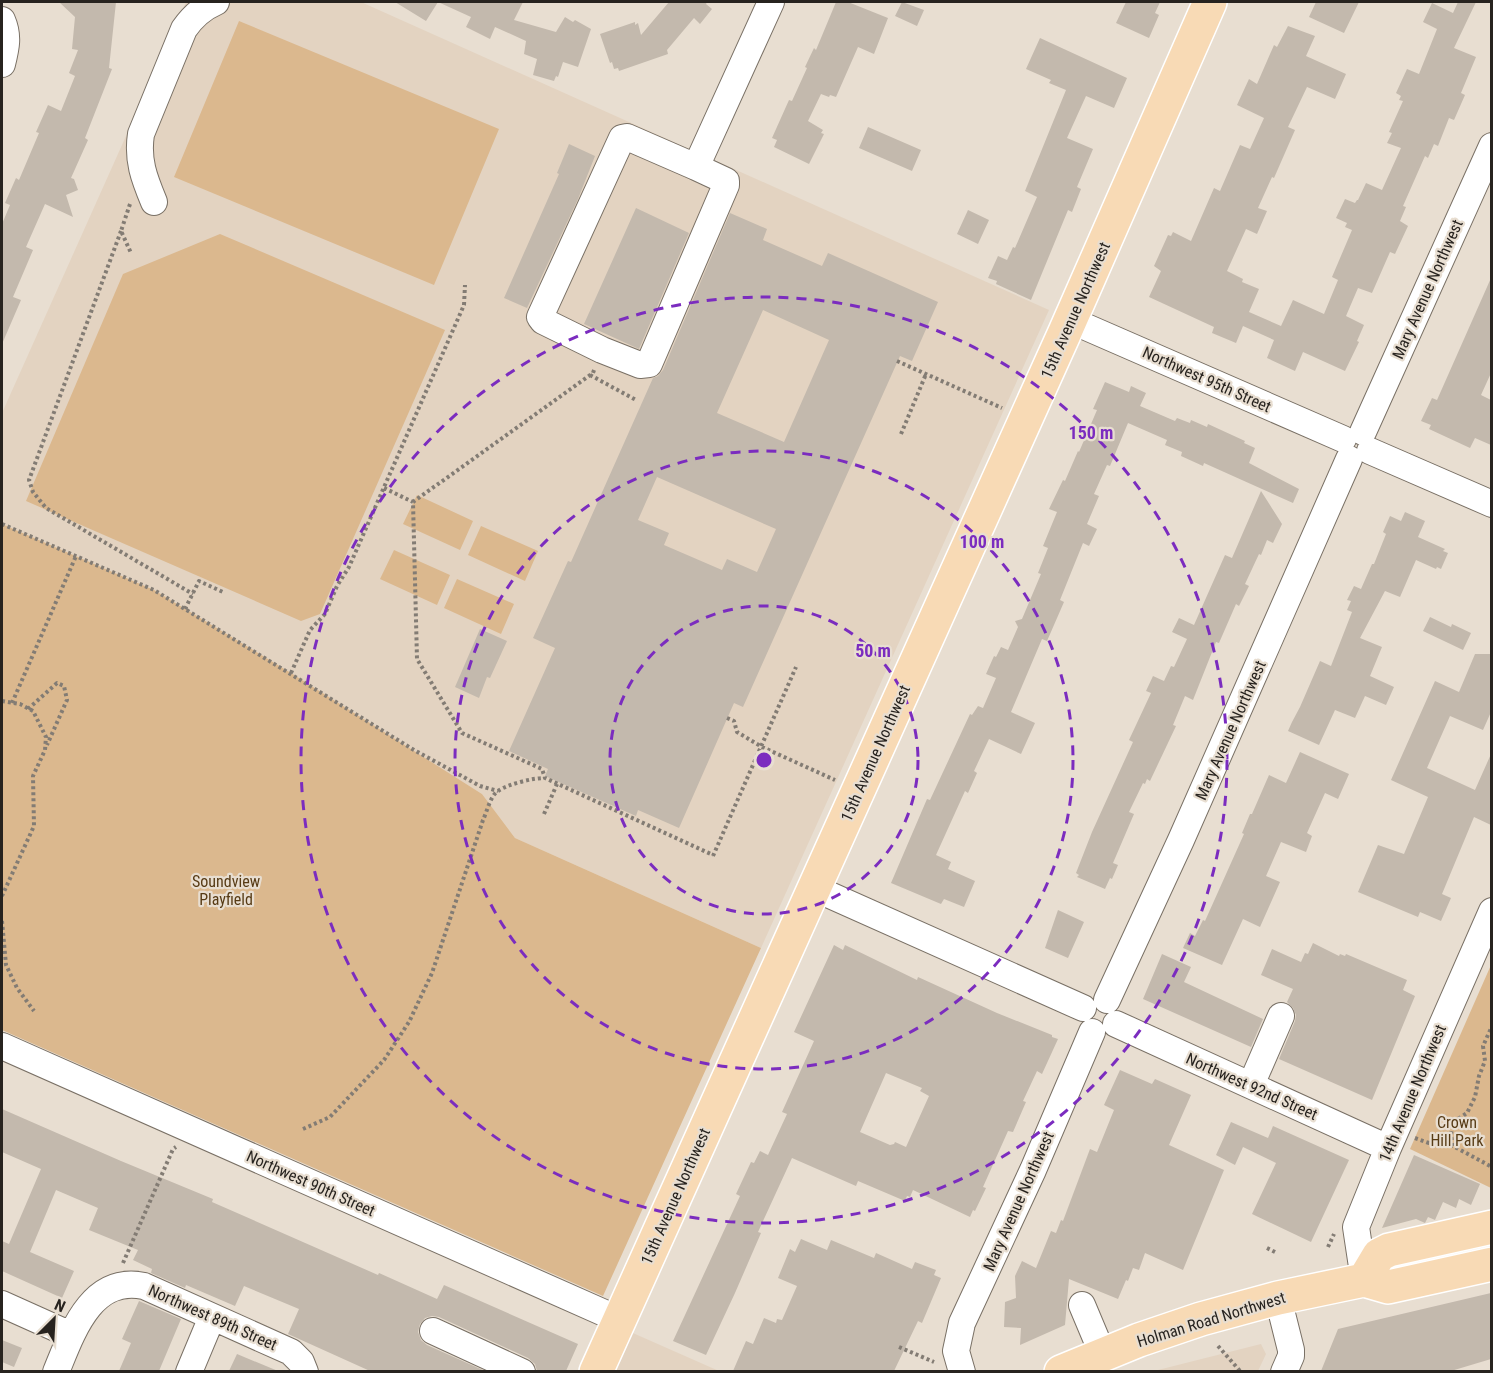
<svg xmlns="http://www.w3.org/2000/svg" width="1493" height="1373" viewBox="0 0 1493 1373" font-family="'Roboto Condensed',sans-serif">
<rect width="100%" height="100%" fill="#e8ded1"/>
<path fill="#e3d3c1" d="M186,2H361L1049,310L761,948L515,838L482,794L291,673L154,590L2,524V413Z
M617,1326L719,1371L597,1372Z
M1261,1344L1266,1354L1258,1371H1154Z"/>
<path fill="#dbb88e" d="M239,21L499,129L434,285L174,177Z
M220,234L445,330L320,614L301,621L26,501L123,274Z
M417,495L473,521L460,550L403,524Z
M2,524L154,590L291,673L482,794L515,838L761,948L603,1296L2,1030Z
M481,526L538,551L525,581L468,555Z
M394,550L450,575L437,605L380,579Z
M457,579L514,604L501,634L444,608Z
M1491,965L1492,1188H1491L1410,1149Z"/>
<path fill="#c3b9ad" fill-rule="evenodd" d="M59,2H116L109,68L112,69L85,138L88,140L71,178L74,179L78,190L66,195L73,217L45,204L26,247L33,250L13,297L21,300L2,344V224L10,205L5,203L16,178L19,180L39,133L36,132L48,105L61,111L75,76L69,73L78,50L72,49L75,17Z
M395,2H523L514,20L556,32L565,17L573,22L575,20L591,29L578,67L563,62L558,77L556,76L554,81L533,75L537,59L524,54L526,41L495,27L490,39L466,27L471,17L438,2L426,21Z
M669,2H707L706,4L712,9L700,24L694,18L667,50L668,54L619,71L618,68L614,69L612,62L610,63L600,34L635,22V25L638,23L641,35Z
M836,2H848L888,18L874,54L858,47L836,97L830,95L829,97L821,94L808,121L823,130L821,133L824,134L809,164L774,147L777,140L772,138L789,100L792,101L807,68L805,67L814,48L816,50Z
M902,2L924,10L917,26L895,16Z
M1126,2H1160L1155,13L1159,15L1149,38L1116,23Z
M1316,2H1359L1344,33L1309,17Z
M1458,2H1476L1454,48L1476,57L1461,93L1465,95L1454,120L1449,118L1438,146L1434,144L1428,158L1425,156L1403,206L1406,207L1400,221L1408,226L1395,254L1390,252L1372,293L1358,288L1346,316L1364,325L1357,341L1359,342L1345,371L1303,352L1295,371L1267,358L1274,340L1243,326L1236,343L1212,333L1214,327L1149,297L1161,271L1154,266L1168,235L1171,236L1173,232L1191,241L1214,188L1220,191L1240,145L1250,149L1264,118L1237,105L1249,79L1257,84L1274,45L1277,47L1288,26L1315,36L1306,56L1346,74L1335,99L1307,87L1288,127L1295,130L1274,178L1272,177L1258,208L1267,211L1257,234L1246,229L1227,271L1243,279L1242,282L1259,289L1249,312L1281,326L1293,300L1324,314L1338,280L1332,277L1352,230L1345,227L1347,223L1336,218L1345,199L1355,203L1357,200H1358L1366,183L1382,190L1401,148L1387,143L1392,133L1389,132L1403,101L1399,100L1401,96L1396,93L1407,69L1419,74L1437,29L1423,22L1432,3L1453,13Z
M1040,38L1127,78L1114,108L1086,96L1067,138L1093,149L1077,187L1081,189L1072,212L1068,210L1031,300L996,284L997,281L988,278L998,256L1007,260L1013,247L1015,248L1037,197L1025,191L1066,90L1049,83L1051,80L1026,69Z
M868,127L921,150L912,171L859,148Z
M569,144L595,156L578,199L527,308L504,298L559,174L557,173Z
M636,208L689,233L639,349L584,324Z
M968,210L989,220L978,244L957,234Z
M730,213L767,229L763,240L822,266L828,253L938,302L912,361L900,356L743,707L734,703L679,828L638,810L636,816L545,776L548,769L509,751L555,648L533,638L568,561L571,562L653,378L658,376L663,370ZM763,310L829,340L784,442L717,413ZM657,477L776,529L757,572L727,559L722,570L664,545L669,533L638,520Z
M1491,278V373L1481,395L1491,400V445L1475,438L1470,448L1429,429L1431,425L1421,421L1432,398L1437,400Z
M1105,382L1129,392L1131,386L1146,393L1140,406L1175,421L1177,418L1190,423L1191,420L1207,427L1208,424L1245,441L1244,443L1255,448L1249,463L1299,489L1293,503L1204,463L1203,466L1181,456L1182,452L1165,445L1167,440L1128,423L1110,466L1107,465L1094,494L1099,496L1087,524L1097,529L1089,546L1083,543L1060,600L1064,602L1047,641L1042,639L1011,712L1035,723L1021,754L989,739L974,771L977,773L968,793L965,791L936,855L951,862L948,869L975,881L964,907L944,899L941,904L891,883L927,799L930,800L970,714L972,715L978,706L983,708L996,678L986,674L994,656L996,657L1001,647L1008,650L1018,627L1015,621L1022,619L1041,574L1038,573L1048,548L1043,546L1057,512L1049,509L1063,480L1065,481L1078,451L1079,452L1097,410L1093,409Z
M1261,491L1282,524L1273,543L1267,540L1261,555L1259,554L1245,584L1249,586L1239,606L1236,604L1219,643L1216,642L1193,700L1185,696L1173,725L1176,726L1150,781L1147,779L1145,784L1143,783L1129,812L1134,814L1113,863L1118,865L1112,879L1110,878L1105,889L1077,877L1079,875L1076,873L1092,832L1133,742L1129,740L1151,693L1146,691L1153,676L1164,681L1171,666L1174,667L1187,639L1172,632L1179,618L1194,625L1225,555L1232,558Z
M1405,512L1425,521L1418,537L1445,549L1443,551L1448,553L1441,569L1437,567L1436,569L1416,560L1400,597L1385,591L1360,638L1382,647L1370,676L1394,687L1386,705L1365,696L1355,718L1335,710L1319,745L1288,731L1292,722L1300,707L1320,661L1331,666L1352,612L1347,610L1351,601L1347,600L1354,586L1361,589L1372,564H1374L1386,534L1383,532L1390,516L1401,521Z
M1430,617L1451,627L1452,624L1471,633L1463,650L1423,631Z
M480,629L507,641L490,678L487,677L479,698L455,687Z
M1475,654H1491V712L1483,730L1450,716L1427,768L1475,790L1491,754V825L1474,817L1442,894L1451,898L1441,921L1420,912L1418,917L1358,892L1378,845L1404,854L1428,797L1391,780L1435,681L1459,692Z
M1300,752L1349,774L1338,799L1325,793L1307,833L1312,836L1306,852L1281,842L1266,876L1280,882L1260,927L1243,919L1222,965L1183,948L1190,933L1195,936L1203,920L1205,921L1244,834L1242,833L1250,814H1252L1269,775L1286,783Z
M1058,910L1084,922L1068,958L1045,948Z
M1313,943L1339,956L1340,954L1345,956L1346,954L1407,980L1403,990L1415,996L1372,1100L1279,1059L1295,1021L1296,1015L1293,1008L1287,1002L1293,989L1261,975L1272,949L1301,962L1305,953L1308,954Z
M834,945L843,950L845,945L917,980L918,977L997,1013L1052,1035V1037L1058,1039L1042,1074L1037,1071L1023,1101L1026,1102L1013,1132L1008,1131L983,1187L986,1188L975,1211L973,1210L970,1217L913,1190L910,1197L907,1196L905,1201L858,1181L856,1186L792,1158L758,1232L761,1233L735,1293L706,1355L673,1341L740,1196L736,1194L751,1162L754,1163L760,1151L768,1155L787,1114L782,1112L814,1041L794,1032ZM886,1073L922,1088L920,1091L929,1096L906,1147L895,1142L894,1144L890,1145L860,1132Z
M1162,954L1191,967L1184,982L1263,1019L1251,1047L1143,999Z
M1120,1070L1152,1084L1155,1079L1191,1095L1169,1145L1224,1170L1183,1270L1145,1253L1139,1270L1133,1268L1128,1281L1126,1280L1118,1299L1069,1279L1065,1325L1020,1345L1021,1328L1004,1327L1005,1302L1016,1298L1015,1276L1022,1261L1036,1268L1051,1231L1056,1233L1061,1220L1063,1221L1090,1149L1097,1152L1114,1110L1104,1105Z
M2,1109L121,1161L213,1199L212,1202L378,1275L379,1273L437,1299L444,1285L578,1344L566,1371H537L535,1364L528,1358L439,1317L432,1316L425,1318L420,1324L418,1332L421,1340L427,1345L485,1371H370L288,1334L299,1309L244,1286L235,1306L186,1285L185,1288L151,1273L152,1269L133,1260L138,1250L89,1230L98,1208L56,1190L30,1252L74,1271L62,1298L2,1271V1241L9,1244L41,1169L2,1152Z
M1231,1122L1268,1138L1273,1126L1349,1160L1311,1242L1252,1214L1276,1163L1243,1147L1235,1165L1216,1155Z
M1414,1155L1480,1184L1471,1205L1459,1199L1456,1208L1443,1202L1435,1220L1428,1217L1425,1223L1416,1219L1382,1228Z
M801,1239L827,1250L831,1240L874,1258L876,1253L912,1269L915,1262L936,1270L934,1275L941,1278L922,1323L918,1321L894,1371H733L746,1341L753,1344L764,1318L776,1323L777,1319L782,1320L797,1286L778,1278L790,1249L795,1252Z
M1491,1293V1359L1451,1371H1321L1338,1329Z
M139,1301L181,1319L159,1371H119L131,1343L122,1339Z
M2,1340L22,1348L14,1367L2,1362Z
M237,1354L278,1371H229Z"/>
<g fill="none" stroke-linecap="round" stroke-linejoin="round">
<g stroke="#797065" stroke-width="28">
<path id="minor" d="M2,20C9,36 6,48 2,64
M696,167L726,181V185L649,364L640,365L602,350L543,321L540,317L622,138L627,137L696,167L771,2
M154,202C144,178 137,160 141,134L184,29C193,16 202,8 216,2
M1070,320L1343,439
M1363,432L1492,146
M1370,451L1492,504
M814,888L1083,1008
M1107,1000L1181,840L1349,459
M1116,1024L1388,1148
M2,1046L620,1320
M1251,1085L1281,1016
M1364,1280L1356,1227L1388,1148L1492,911
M1278,1298L1291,1350V1356L1284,1372
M2,1304L71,1335
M1082,1305L1103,1355
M433,1331L522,1372
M56,1372C72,1333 91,1275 144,1286L291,1352L301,1362L305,1372
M189,1372L212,1317
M962,1372L956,1351L962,1323L1033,1170L1092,1032"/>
</g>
<g stroke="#fff" stroke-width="36">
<path id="major" d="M1364,1280L1379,1255L1389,1250L1492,1227
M596,1372L1065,332L1210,2
M1061,1372L1139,1340L1201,1319L1278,1298L1364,1280L1388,1287L1492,1264"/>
</g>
<path stroke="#837c74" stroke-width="4" stroke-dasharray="3 3" stroke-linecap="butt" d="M130,204L121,231L131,253
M121,231L29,480L33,492L46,508L193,594
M897,361L1002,408
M594,370L593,373L413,502L417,659L462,733L542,769L545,778L713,855
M590,375L636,400
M901,434L926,374
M384,488L413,502
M2,524L154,590L414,750L480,786L498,791
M185,609L199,581L223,592
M291,673L310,630L325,614L337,586L349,567L464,305L465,285
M2,701L20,704L33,711L46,737L45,750L33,776L34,826L2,896
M12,703L76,556
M28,709L57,683L64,686L67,700L47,745
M727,718L734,721L737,732L762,747L835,780
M544,814L557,784
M713,856L796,667
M2,921L6,965L17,988L34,1011
M303,1129L330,1117L384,1060L409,1022L432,973L483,820C487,812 490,796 498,791C508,784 533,778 544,778
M1415,1138L1429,1143L1453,1146L1492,1167
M1453,1146L1451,1135L1452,1127L1455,1121L1467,1113L1475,1097L1479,1076L1485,1061L1483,1046L1492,1026
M1328,1247L1334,1234
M1267,1248L1275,1252
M123,1263L173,1149L176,1147
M1218,1346L1241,1372
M899,1347L934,1362"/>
<use href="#minor" stroke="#fff" stroke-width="26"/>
<use href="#major" stroke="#f8dab5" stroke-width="33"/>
</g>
<g fill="none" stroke="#7b2cbf" stroke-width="3" stroke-dasharray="10 8">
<circle cx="764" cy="760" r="154"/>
<circle cx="764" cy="760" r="309"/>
<circle cx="764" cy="760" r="463"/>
</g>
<g text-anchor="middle" stroke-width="4.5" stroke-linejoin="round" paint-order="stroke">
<g font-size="16" fill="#27231f" stroke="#e8ded1">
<text transform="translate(1427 289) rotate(-66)" y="6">Mary Avenue Northwest</text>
<text transform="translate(1075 310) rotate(-66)" y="6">15th Avenue Northwest</text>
<text transform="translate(1207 379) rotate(24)" y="6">Northwest 95th Street</text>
<text transform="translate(1230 730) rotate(-66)" y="6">Mary Avenue Northwest</text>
<text transform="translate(875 753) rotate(-66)" y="6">15th Avenue Northwest</text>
<text transform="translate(1252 1086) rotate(24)" y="6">Northwest 92nd Street</text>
<text transform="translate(1412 1093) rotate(-67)" y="6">14th Avenue Northwest</text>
<text transform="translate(311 1183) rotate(24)" y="6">Northwest 90th Street</text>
<text transform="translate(675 1196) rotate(-66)" y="6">15th Avenue Northwest</text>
<text transform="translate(1018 1201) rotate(-66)" y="6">Mary Avenue Northwest</text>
<text transform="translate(213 1317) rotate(24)" y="6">Northwest 89th Street</text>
<text transform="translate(1211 1319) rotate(-17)" y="6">Holman Road Northwest</text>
</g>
<g font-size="16" fill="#573b15" stroke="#e8ded1">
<text x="226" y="887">Soundview<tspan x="226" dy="18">Playfield</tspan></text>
<text x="1457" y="1128">Crown<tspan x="1457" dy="18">Hill Park</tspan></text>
</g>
</g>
<circle cx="764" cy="760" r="9" fill="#7b2cbf" stroke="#e8ded1" stroke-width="3"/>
<g font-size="18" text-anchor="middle" font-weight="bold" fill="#7b2cbf" stroke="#e8ded1" stroke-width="4.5" stroke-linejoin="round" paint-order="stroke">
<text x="1091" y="439">150 m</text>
<text x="982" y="548">100 m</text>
<text x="873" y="657">50 m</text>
</g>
<rect width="1493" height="1373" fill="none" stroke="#27231f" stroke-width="6"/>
<g transform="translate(54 1319) rotate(24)" stroke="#e8ded1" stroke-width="4.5" paint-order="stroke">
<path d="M0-4.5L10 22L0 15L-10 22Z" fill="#27231f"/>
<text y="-9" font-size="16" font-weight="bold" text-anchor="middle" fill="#27231f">N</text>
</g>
</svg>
